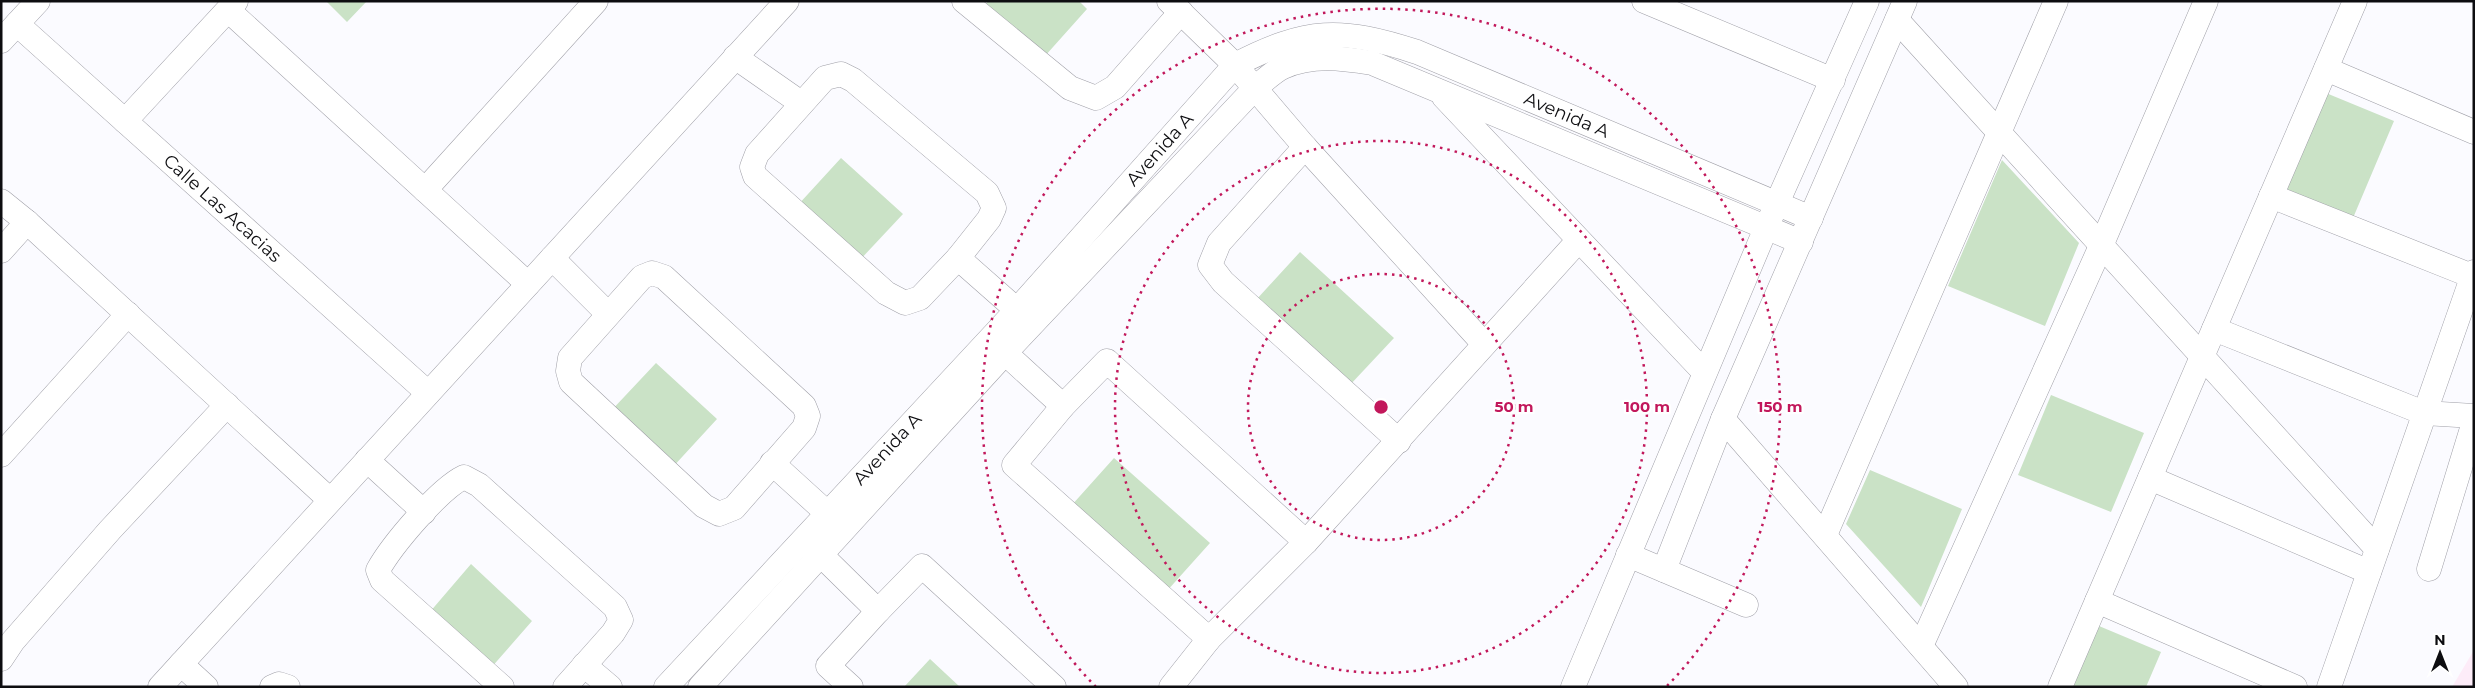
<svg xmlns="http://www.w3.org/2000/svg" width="2475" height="688" viewBox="0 0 2475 688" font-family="Montserrat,sans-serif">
<rect width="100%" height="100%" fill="#fbfbff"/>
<path fill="#fdecf8" d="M2474,650V687H2452Z"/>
<path fill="#cae2c6" d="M326,1H367L347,22Z
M988,1H1079L1087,9L1045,56L986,4Z
M2326,93L2394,121L2353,218L2286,189Z
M841,158L903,214L858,262L797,206Z
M2002,160L2079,243L2045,326L1948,286Z
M1300,252L1394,338L1349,386L1256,300Z
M656,363L717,419L671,469L609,413Z
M2051,395L2144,433L2111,512L2018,475Z
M1114,458L1210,543L1166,592L1071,506Z
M1870,470L1962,509L1921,607L1846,524Z
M471,564L532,621L490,669L429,613Z
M2099,626L2161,652L2146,687H2072Z
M930,659L960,687H904Z"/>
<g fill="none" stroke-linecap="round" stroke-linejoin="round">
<g stroke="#a0a0a8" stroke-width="25">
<g id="minor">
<path d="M964,1L1070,88L1096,98L1115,87L1181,12"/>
<path d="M1169,1L1235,65L1305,147L1484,344"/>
<path d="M1644,1L1833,80"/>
<path d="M228,10L528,284"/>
<path d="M1897,20L2377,549"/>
<path id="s1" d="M17,24L428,393"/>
<path d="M1,41L38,1"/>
<path d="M735,57L801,103"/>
<path d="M2326,69L2474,132"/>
<path d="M841,74L853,80L987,193L994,208L989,219L958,258L920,298L905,303L886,293L755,176L752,167L757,154L825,78Z"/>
<path d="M1444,97L1704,372"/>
<path d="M125,121L236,1"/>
<path d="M1305,147L1219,243L1210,265L1223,282L1399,441"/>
<path d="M425,190L596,1"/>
<path d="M2271,196L2472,276"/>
<path d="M1,201L27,222L330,500"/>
<path d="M1,251L27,222"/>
<path d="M552,258L608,314"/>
<path d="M958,258L1017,310"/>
<path d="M652,273L664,277L804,406L808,416L804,428L734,508L719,514L704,506L571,382L568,371L570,358L642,277Z"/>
<path d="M2214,329L2424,413L2474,416"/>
<path d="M1005,353L1063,406"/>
<path d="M1723,419L1956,687"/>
<path d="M1,455L128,314"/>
<path d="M367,460L424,512"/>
<path d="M772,463L827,513"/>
<path d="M2150,478L2369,572"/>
<path d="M1825,535L2056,1"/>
<path d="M820,554L878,611"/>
<path d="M1628,555L1746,605"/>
<path d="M2429,569L2474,422"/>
<path d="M1664,570L1723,419L1905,1"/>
<path d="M2097,601L2295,687"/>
<path d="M1209,639L1014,465L1063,406L1107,361L1306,542"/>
<path d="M1921,646L2101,246L2206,1"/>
<path d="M1,659L13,641L110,530L227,405"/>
<path d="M181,664L206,687"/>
<path d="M584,665L610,687"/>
<path d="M160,687L787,1"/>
<path d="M272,687L279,684L288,687"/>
<path d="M502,687L382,580L378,570C392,545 439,489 464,477L479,485L615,607L621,620L613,633L565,687"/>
<path id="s2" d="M666,687L1017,310L1235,65C1307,28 1340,27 1417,52L1811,218"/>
<path d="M700,687L1005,353L1255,88C1264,81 1274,71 1283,67C1312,54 1342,58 1372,63L1801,242"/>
<path d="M851,687L828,666L878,611L922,566L1054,687"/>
<path d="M1171,687L1209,639L1306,542L1578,241"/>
<path d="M1573,687L1766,228L1867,1"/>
<path d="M2060,687L2355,1"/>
<path d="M2329,687L2474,272"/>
</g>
</g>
<use href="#minor" stroke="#fff" stroke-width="24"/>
</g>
<g fill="none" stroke="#c2185b" stroke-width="2.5" stroke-dasharray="2.5 5">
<circle cx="1381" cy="407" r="133"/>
<circle cx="1381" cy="407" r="266"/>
<path d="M1096 687A399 399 0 1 1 1666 687"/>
</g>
<g text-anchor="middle" stroke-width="4.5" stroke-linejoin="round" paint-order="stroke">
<g font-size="18" fill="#0d0d10" stroke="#fff">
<text dy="6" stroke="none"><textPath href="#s2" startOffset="1195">Avenida A</textPath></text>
<text dy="6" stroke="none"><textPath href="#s2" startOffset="730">Avenida A</textPath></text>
<text dy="6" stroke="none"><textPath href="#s1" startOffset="276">Calle Las Acacias</textPath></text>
<text dy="6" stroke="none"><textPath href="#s2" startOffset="325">Avenida A</textPath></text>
</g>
</g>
<circle cx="1381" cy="407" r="8" fill="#c2185b" stroke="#fff" stroke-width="2.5"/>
<g font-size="15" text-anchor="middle" font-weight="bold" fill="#c2185b" stroke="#fff" stroke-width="4.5" stroke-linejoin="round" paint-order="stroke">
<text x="1514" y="412">50 m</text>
<text x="1647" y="412">100 m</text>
<text x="1780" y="412">150 m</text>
</g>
<rect width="2475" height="688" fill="none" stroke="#0d0d10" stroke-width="5"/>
<g transform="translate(2440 653)" stroke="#ffffff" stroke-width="4" paint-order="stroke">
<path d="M0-4L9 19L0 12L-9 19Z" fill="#0d0d10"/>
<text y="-8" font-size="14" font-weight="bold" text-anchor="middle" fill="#0d0d10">N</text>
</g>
</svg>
